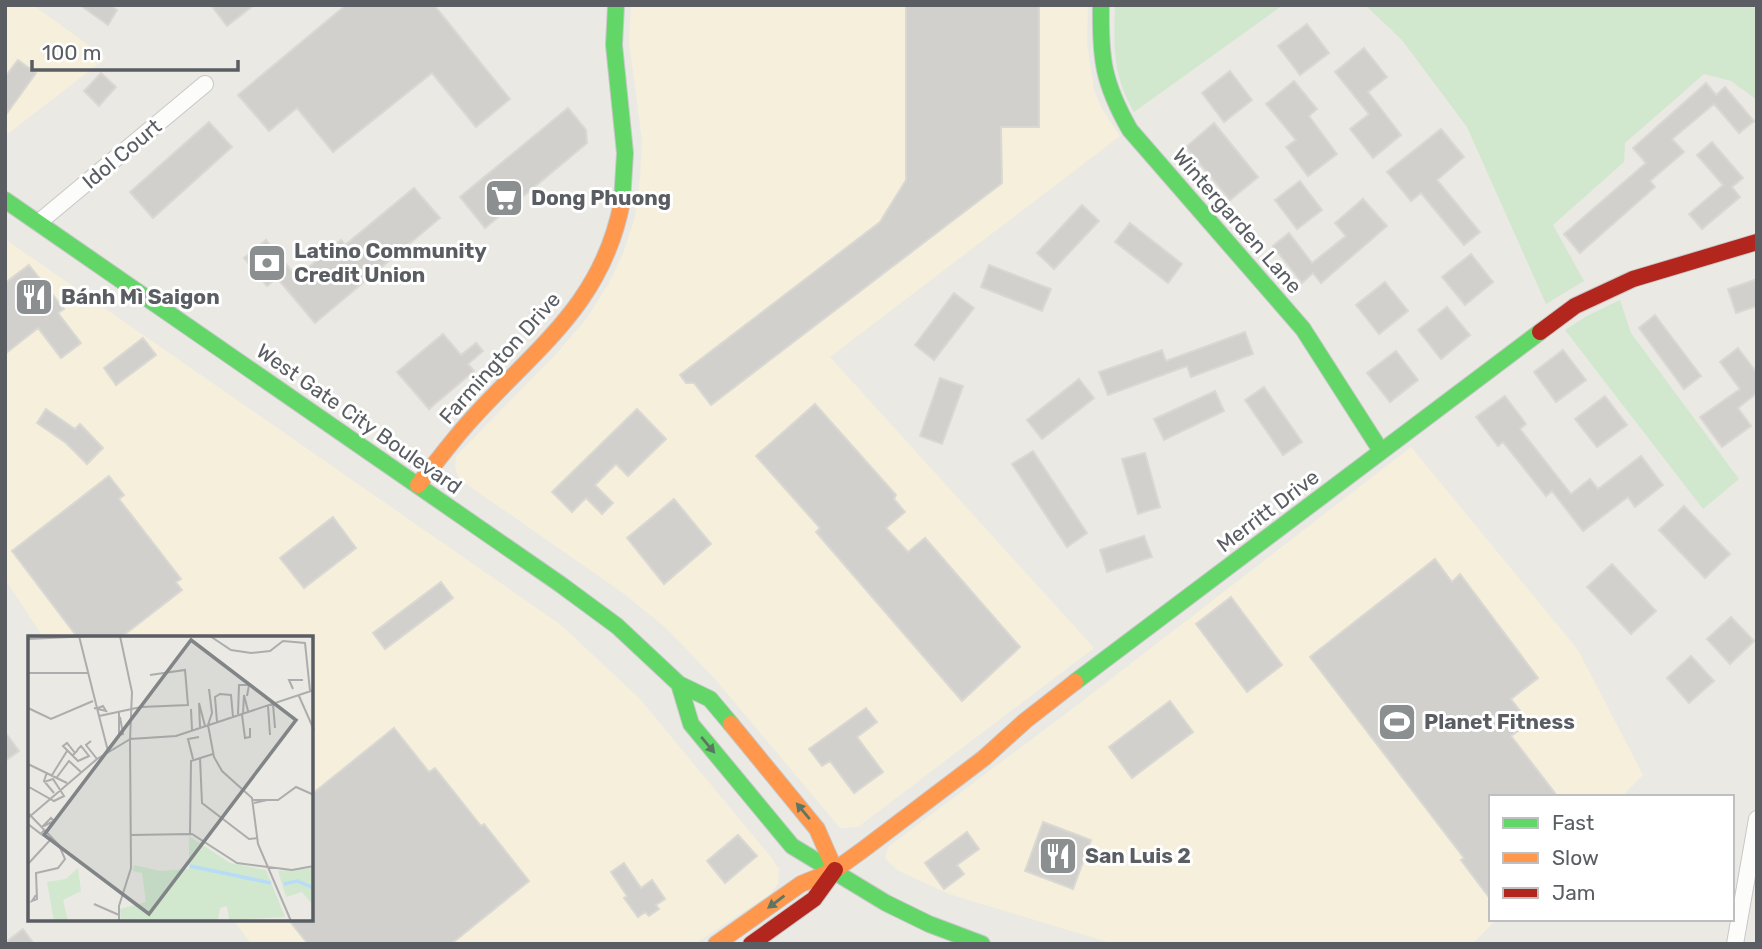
<svg xmlns="http://www.w3.org/2000/svg" width="1762" height="949" viewBox="0 0 1762 949" font-family="Rubik,sans-serif">
<rect width="100%" height="100%" fill="#eae9e4"/>
<path fill="#f6efdb" d="M5,5H33L106,58L5,136Z
M631,5H1088L1087,43L1094,90L1102,109L1120,136L830,357L1094,648L858,827L840,828L715,679L666,628L623,593L459,479L455,467L456,456L556,354L587,318L609,283L623,254L635,217L640,178L642,141L629,42Z
M5,239L561,625L640,699L770,856L779,869L778,884L769,895L695,944H251L233,919H312V638L43,637L5,579Z
M1411,447L1578,650L1643,775L1621,797H1491V919H1497L1472,944H1114L949,894L897,870L885,858L888,847L1072,709Z"/>
<path fill="#d1e8ce" d="M1115,5H1283L1134,112C1112,73 1114,48 1115,5Z
M1365,5H1757V100L1731,81L1704,74L1625,143L1624,162L1553,225L1584,281L1546,304L1467,127L1402,40Z
M1620,300L1631,333L1739,479L1703,509L1565,330L1587,316Z"/>
<path fill="#d1d0cd" stroke="#dad8d3" stroke-width="2" d="M80,5H110L117,10L108,25Z
M211,5H254L227,26Z
M346,5H434L510,99L476,127L432,73L333,152L297,108L269,131L238,95Z
M906,5H1039V127H1001L1002,183L711,405L694,383H686L680,375L880,222L906,180Z
M1307,24L1329,53L1300,75L1278,46Z
M1364,48L1387,77L1368,92L1401,135L1373,158L1350,129L1369,114L1335,72Z
M18,60L36,73L5,116V77Z
M1230,71L1252,100L1224,122L1202,93Z
M101,73L116,87L99,106L84,91Z
M1294,81L1317,109L1309,116L1337,154L1308,176L1286,147L1296,140L1266,104Z
M1706,83L1716,95L1725,87L1754,121L1739,133L1714,104L1672,139L1684,152L1650,181L1655,187L1580,253L1564,234L1646,163L1633,148Z
M568,108L586,130L587,143L485,228L460,197Z
M209,122L232,147L153,218L130,192Z
M1214,123L1258,177L1230,200L1186,147Z
M1441,129L1464,157L1437,180L1480,232L1464,245L1421,193L1411,201L1387,172Z
M1712,142L1743,178L1732,187L1740,197L1702,229L1689,214L1723,185L1697,155Z
M1300,181L1322,210L1297,229L1275,200Z
M414,188L440,218L315,323L277,278L267,286L244,258L266,240L297,277L341,240L345,245Z
M1363,199L1387,226L1321,283L1313,273L1302,283L1273,246L1289,233L1312,263L1346,236L1335,223Z
M1082,205L1099,221L1054,269L1037,253Z
M1130,223L1182,264L1168,283L1115,242Z
M1471,254L1493,282L1465,305L1442,277Z
M29,265L64,309L58,313L81,343L61,358L38,328L5,354V283Z
M989,265L1051,289L1042,311L981,287Z
M1757,279V306L1736,313L1728,289Z
M1385,282L1408,311L1379,334L1356,305Z
M954,293L974,308L934,360L915,345Z
M1447,307L1470,335L1441,359L1418,330Z
M1655,315L1701,376L1684,389L1639,328Z
M1245,332L1253,354L1191,377L1187,366L1108,395L1099,372L1162,350L1166,361Z
M443,334L461,355L476,343L483,351L468,364L474,371L429,409L397,372Z
M143,338L156,355L116,385L104,368Z
M1738,348L1757,373V393L1738,408L1751,426L1722,447L1700,417L1740,389L1720,362Z
M1563,350L1586,380L1556,402L1534,372Z
M1396,351L1418,380L1390,402L1367,373Z
M940,378L963,386L942,444L920,436Z
M1079,379L1094,398L1042,439L1027,420Z
M1264,387L1302,442L1283,455L1245,400Z
M1215,391L1224,411L1164,440L1154,419Z
M1505,396L1526,424L1520,429L1571,494L1590,479L1598,489L1641,456L1663,485L1635,507L1628,497L1583,531L1552,491L1546,496L1503,442L1498,446L1476,417Z
M1605,396L1627,425L1597,447L1575,419Z
M815,404L896,495L894,499L905,512L886,528L908,552L925,538L1020,647L962,701L816,532L820,528L756,456Z
M46,409L75,429L80,424L103,448L87,464L66,443L37,423Z
M637,409L666,439L628,476L616,464L595,485L613,503L602,514L586,498L572,512L552,492Z
M1033,451L1087,533L1067,547L1012,464Z
M1145,453L1160,507L1138,514L1122,459Z
M109,476L124,495L119,499L181,579L176,582L182,590L120,638H78L12,551Z
M674,499L711,544L664,584L627,538Z
M1684,506L1730,554L1705,578L1659,530Z
M333,517L356,548L304,588L280,558Z
M1144,536L1152,557L1107,572L1100,550Z
M1435,559L1452,582L1460,574L1538,678L1511,699L1529,723L1511,736L1558,797H1491V900L1461,860L1464,858L1310,657Z
M1612,564L1656,611L1631,634L1587,587Z
M441,582L453,598L385,649L373,633Z
M1231,597L1282,665L1247,692L1196,624Z
M1731,617L1754,641L1730,664L1707,639Z
M1691,656L1714,681L1689,703L1667,678Z
M1170,701L1193,732L1132,778L1109,747Z
M866,708L877,722L857,737L883,772L854,793L830,761L822,766L809,749Z
M394,728L429,772L435,768L481,826L484,824L529,881L451,944H308L288,919H312V794Z
M5,732L19,751L5,761Z
M1043,822L1091,840L1073,889L1025,871Z
M967,832L979,849L957,865L964,874L944,889L925,863Z
M738,835L757,856L725,883L707,861Z
M624,863L641,888L652,880L665,899L656,905L659,909L649,916L645,912L638,917L624,898L627,896L611,872Z
M23,929L34,944H5V943Z"/>
<g fill="none" stroke-linecap="round" stroke-linejoin="round">
<g stroke="#c7c7c6" stroke-width="18">
<path id="street" d="M38,223L205,84
M1735,944L1757,819"/>
</g>
<g stroke="#c7c8c8" stroke-width="18">
<path id="fast" d="M616,5L614,45L625,153L622,202
M1101,5C1100,58 1103,83 1130,130L1303,329L1381,451
M5,200L560,584L617,626L679,684L710,699L731,724
M1075,682L1540,332
M679,684L691,724L792,846L886,903L929,924L982,944"/>
</g>
<g stroke="#c7c8c8" stroke-width="18">
<path id="slow" d="M418,485C435,464 451,442 469,422C534,349 602,306 622,202
M731,724L817,829L835,870
M716,944L801,884L835,870L864,849L984,758L1025,721L1075,682"/>
</g>
<g stroke="#c7c8c8" stroke-width="18">
<path id="jam" d="M1540,332L1575,306L1633,279L1757,242
M751,944L814,899L835,870"/>
</g>
<use href="#street" stroke="#fcfcfb" stroke-width="16"/>
<use href="#fast" stroke="#63d668" stroke-width="16"/>
<use href="#slow" stroke="#ff974d" stroke-width="16"/>
<use href="#jam" stroke="#b3261e" stroke-width="16"/>
</g>
<defs><path id="oneway-solid" d="M-6-.8H1V-3.2L6.5 0L1 3.2V.8H-6Z" transform="scale(1.75)"/></defs>
<g fill="#5c7664">
<use href="#oneway-solid" transform="translate(708 745) rotate(50)"/>
<use href="#oneway-solid" transform="translate(803 811) rotate(-130)"/>
<use href="#oneway-solid" transform="translate(776 902) rotate(143)"/>
</g>
<defs>
<g id="supermarket-square" transform="scale(2.0125)"><rect x="-9" y="-9" width="18" height="18" rx="4" fill="#8c8f90" stroke="#fff"/><path d="M-6-5.5h2.5l.6 2H6L4.5 2H-2.5L-4.4-4H-6ZM-1.5 3.2a1.3 1.3 0 1 0 .1 0ZM3 3.2a1.3 1.3 0 1 0 .1 0Z" fill="#fff"/></g>
<g id="bank-square" transform="scale(2.0125)"><rect x="-9" y="-9" width="18" height="18" rx="4" fill="#8c8f90" stroke="#fff"/><path d="M-6-4H6V4H-6ZM0-2.3a2.3 2.3 0 1 0 0 4.6a2.3 2.3 0 1 0 0-4.6Z" fill="#fff"/></g>
<g id="restaurant-square" transform="scale(2.0125)"><rect x="-9" y="-9" width="18" height="18" rx="4" fill="#8c8f90" stroke="#fff"/><path d="M-5-6h1v4h1v-4h1v4h1v-4h1v5L-1.5 .5V6h-2V.5L-5-1ZM5-6V6H3V1.5H1.5Q1.5-4 5-6Z" fill="#fff"/></g>
<g id="stadium-square" transform="scale(2.0125)"><rect x="-9" y="-9" width="18" height="18" rx="4" fill="#8c8f90" stroke="#fff"/><path d="M0-5a6.5 5 0 1 0 0 10a6.5 5 0 1 0 0-10ZM-3.5-1.8h7v3.6h-7Z" fill="#fff"/></g>
</defs>
<g fill-rule="evenodd">
<use href="#supermarket-square" x="504" y="198"/>
<use href="#bank-square" x="267" y="263"/>
<use href="#restaurant-square" x="34" y="297"/>
<use href="#stadium-square" x="1397" y="722"/>
<use href="#restaurant-square" x="1058" y="856"/>
</g>
<g text-anchor="middle" stroke-width="6" stroke-linejoin="round" paint-order="stroke">
<g font-size="21" fill="#5a5e63" stroke="#fff">
<text transform="translate(122 154) rotate(-40)" y="7">Idol Court</text>
<text transform="translate(1237 221) rotate(49)" y="7">Wintergarden Lane</text>
<text transform="translate(500 358) rotate(-48)" y="7">Farmington Drive</text>
<text transform="translate(359 419) rotate(35)" y="7">West Gate City Boulevard</text>
<text transform="translate(1268 511) rotate(-37)" y="7">Merritt Drive</text>
</g>
<g font-size="21" font-weight="bold" fill="#5a5e63" stroke="#fff" text-anchor="start">
<text x="531" y="205">Dong Phuong</text>
<text x="294" y="258">Latino Community<tspan x="294" dy="24">Credit Union</tspan></text>
<text x="61" y="304">Bánh Mì Saigon</text>
<text x="1424" y="729">Planet Fitness</text>
<text x="1085" y="863">San Luis 2</text>
</g>
</g>
<g transform="translate(28 636)">
<rect width="285" height="285" fill="#eae9e4"/>
<path d="M161,200L202,227L238,234L257,281L201,284L199,270L192,272L190,284L93,285L92,273L118,266L114,237L105,235L106,229L132,235L161,233ZM50,232L53,255L35,264L40,285H26L19,246L38,243ZM285,232V269L274,256L258,261L250,235Z" fill="#d1e8ce"/>
<path fill="none" stroke="#b6dcf7" stroke-width="3.5" d="M162,230L243,247M256,248L269,245L286,252"/>
<path fill="none" stroke="#acadac" stroke-width="2" d="M51,0L71,80L113,71L160,69L157,34L122,39M92,0L104,56L102,103M182,0L203,14L223,17L242,15L255,5L277,7L282,55M0,3L63,0M0,37H60M181,53L184,77L180,89L186,121L194,135L224,162L230,208L263,285M265,53L261,44H275M271,60L286,94M245,68L247,92M240,70L242,99M0,72L23,83L65,65M66,72L78,75L75,70L70,72M163,73L164,94M91,76V99L95,98L92,81M210,78L211,49H221L219,60M215,78L216,59L220,75M214,79L217,102L222,101V92M71,80L80,115M189,86L187,61L192,58L203,59L205,81M172,91L171,67L177,90M102,103L148,100L286,54M63,105L58,109L69,123M45,119L49,115L50,113L53,110L61,120L50,125L35,110L39,107L47,117M172,122L174,167L221,203L230,202M165,123L160,103L171,101M0,128L39,147M19,136L16,145L26,157M24,139L39,115M29,141L41,125L53,136M1,151L26,165L36,160L25,143L16,146M225,164H239L226,167M239,164H250L268,151L286,159M0,177L31,209L37,223L30,232L8,237L9,263L4,265L8,259M0,182L69,123L104,102M0,188L13,198L16,194M14,191L23,182L26,185L16,190M162,198L163,125L185,118M103,199L164,198L209,227L264,234L286,230M0,228L24,202M66,268L91,279M91,285V270L103,232L102,103"/>
<path fill="#828587" fill-opacity="0.15" stroke="#828587" stroke-width="3.5" d="M163,4L268,84L121,278L16,199Z"/>
<rect width="285" height="285" fill="none" stroke="#5a5e63" stroke-width="3.5"/>
</g>
<rect width="1762" height="949" fill="none" stroke="#5a5e63" stroke-width="14"/>
<rect x="1489" y="795" width="245" height="126" fill="#ffffff" stroke="#bdbfc1" stroke-width="2"/>
<rect x="1503" y="818" width="35" height="10" fill="#63d668" stroke="#bdbfc1" stroke-width="2"/>
<text x="1552" y="830" font-size="21" fill="#5a5e63">Fast</text>
<rect x="1503" y="853" width="35" height="10" fill="#ff974d" stroke="#bdbfc1" stroke-width="2"/>
<text x="1552" y="865" font-size="21" fill="#5a5e63">Slow</text>
<rect x="1503" y="888" width="35" height="10" fill="#b3261e" stroke="#bdbfc1" stroke-width="2"/>
<text x="1552" y="900" font-size="21" fill="#5a5e63">Jam</text>
<path d="M32 60v10h206v-10" fill="none" stroke="#5a5e63" stroke-width="3.5"/>
<text x="42" y="60" font-size="21" fill="#5a5e63" stroke="#ffffff" stroke-width="5" paint-order="stroke">100 m</text>
</svg>
